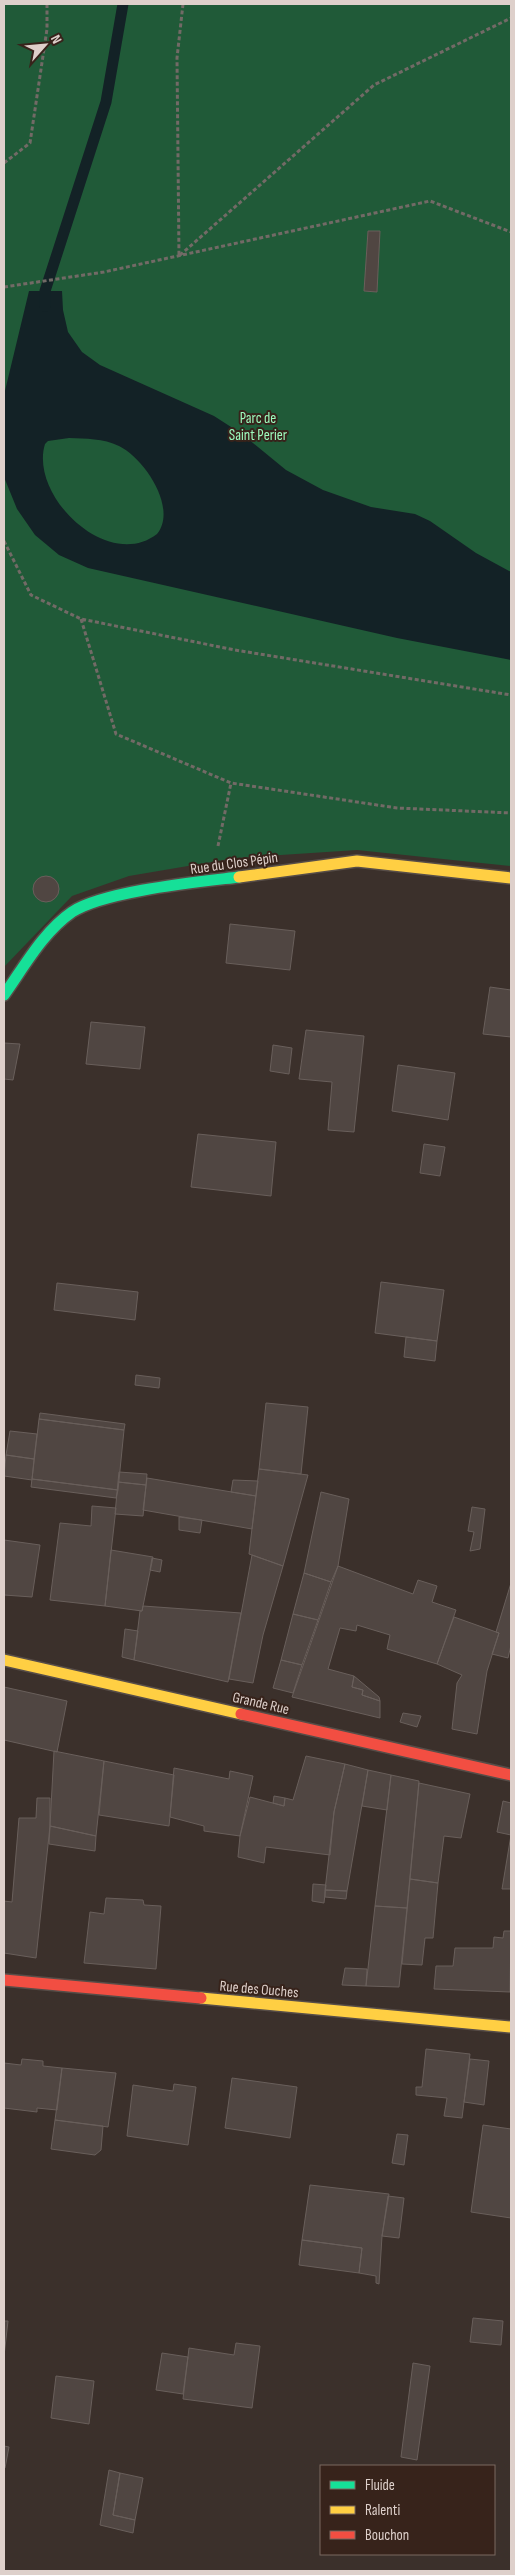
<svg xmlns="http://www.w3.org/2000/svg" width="515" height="2575" viewBox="0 0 515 2575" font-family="'Sofia Sans Condensed',sans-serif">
<rect width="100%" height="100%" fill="#3b302b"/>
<path fill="#205a38" d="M4,4H511V866L357,850L235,858L129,876L72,896L4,967Z"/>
<path fill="#132226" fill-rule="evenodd" d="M29,291H62L63,310L68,332L82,352L100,365L214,416L242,434L286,470L323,490L371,507L415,514L430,521L476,553L511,572V660L397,638L88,568L59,555L35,535L17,509L4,477V395ZM69,438C86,439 103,438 119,446C144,458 178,508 157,534C108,572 29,496 45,444L48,441Z"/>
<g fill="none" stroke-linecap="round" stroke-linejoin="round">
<path stroke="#132226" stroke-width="11" d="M45,306V291L106,102L123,4"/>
</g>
<path fill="#504642" stroke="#695f5b" d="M368,231H380L377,292L364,291Z
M33 889a13 13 0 1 1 26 0a13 13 0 1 1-26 0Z
M230,924L295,931L290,970L226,963Z
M490,987L511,990V1037L483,1034Z
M91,1022L145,1027L140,1069L86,1064Z
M306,1030L364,1036L354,1132L328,1130L332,1082L299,1079Z
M4,1043L20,1044L13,1080L4,1079Z
M273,1045L292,1048L289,1074L270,1071Z
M398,1065L455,1073L448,1120L392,1111Z
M198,1134L276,1142L271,1196L191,1187Z
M424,1144L445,1147L440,1176L420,1173Z
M381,1282L444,1290L437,1341L375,1333Z
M57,1283L138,1292L135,1320L54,1310Z
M406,1337L437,1341L435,1361L404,1357Z
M136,1375L160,1378L159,1388L135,1385Z
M266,1403L308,1407L301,1474L259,1469Z
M40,1413L125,1424L124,1430L39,1419Z
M39,1419L124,1430L118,1490L32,1479Z
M10,1431L37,1434L34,1459L6,1455Z
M6,1455L34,1459L32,1480L4,1476Z
M259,1469L308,1475L283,1566L249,1554Z
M119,1472L147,1474L146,1485L118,1482Z
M147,1478L256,1496L252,1529L143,1510Z
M32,1479L118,1490L116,1498L31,1487Z
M233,1480L258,1481L256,1496L231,1492Z
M118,1482L146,1485L143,1516L115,1514Z
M321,1492L349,1499L338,1566L331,1582L304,1573Z
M92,1506L116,1508L105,1606L50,1600L60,1523L91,1526Z
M472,1507L485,1509L480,1549L470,1551L474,1532L468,1531Z
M179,1517L202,1520L200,1533L179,1530Z
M4,1540L40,1545L32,1597L4,1595Z
M111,1550L153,1557L142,1611L105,1606Z
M252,1555L283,1566L263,1635L253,1683L229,1679Z
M152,1558L162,1560L160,1572L150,1570Z
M338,1566L413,1594L418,1580L437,1586L432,1602L456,1610L437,1664L387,1649L390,1635L357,1625L356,1631L340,1628L328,1669L354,1676L352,1687L363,1690L362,1695L380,1701V1718L292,1697Z
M304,1573L331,1582L318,1620L293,1614Z
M511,1583V1645L508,1658L492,1654L499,1633L496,1632Z
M143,1606L241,1613L228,1682L134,1660L140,1611H142Z
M293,1614L318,1620L302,1665L281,1660Z
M454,1617L499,1633L487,1671L477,1734L452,1729L457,1683L462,1675L437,1664Z
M125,1629L138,1631L134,1660L122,1657Z
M281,1660L302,1665L293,1693L273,1688Z
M354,1676L379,1697L380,1701L362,1695L363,1690L352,1687Z
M4,1687L67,1701L57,1752L4,1740Z
M403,1713L421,1716L417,1727L400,1722Z
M54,1751L104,1761L96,1836L50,1826Z
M306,1756L345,1764L334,1812L330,1855L266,1847L264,1863L238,1857L240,1836L250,1797L284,1806L285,1798L293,1800Z
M104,1761L174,1775L169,1826L99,1815Z
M345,1764L368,1770L347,1891L325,1890L334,1812Z
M174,1768L229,1779L230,1771L253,1776L240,1836L204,1831V1826L170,1817Z
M368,1770L391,1775L387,1810L362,1806Z
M391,1775L419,1781L407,1908L375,1906Z
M419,1783L470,1794L461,1838L444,1836L438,1883L410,1879Z
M274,1796L285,1798L284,1806L273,1803Z
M37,1798H50V1826L36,1958L4,1953V1901L12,1902L19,1818H36Z
M503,1801L511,1803V1889H502L511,1835L497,1832Z
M50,1826L96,1836L95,1851L49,1844Z
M410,1879L438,1883L433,1938H425L422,1965L402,1964Z
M313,1884L326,1885L324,1903L312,1901Z
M325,1890L347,1891L346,1899L325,1897Z
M106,1898L143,1900L144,1905L161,1906L156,1969L84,1963L90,1912L104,1914Z
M375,1906L407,1908L399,1987L366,1986Z
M504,1931H511L510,1992L434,1989L436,1966H453L455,1948H493L494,1937L503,1938Z
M345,1968L367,1969L366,1986L342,1985Z
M426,2049L470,2054L462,2118L444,2116L447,2098L416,2095V2087H422Z
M22,2059L43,2061V2066L62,2068L57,2110L37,2108V2112L4,2108V2063L21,2065Z
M470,2059L489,2061L484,2105L464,2102Z
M62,2068L116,2073L108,2127L55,2120Z
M232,2078L297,2087L290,2138L225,2128Z
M174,2084L196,2087L188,2145L127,2136L133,2085L173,2091Z
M55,2120L103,2126L101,2150L95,2155L51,2149Z
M483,2125L511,2129V2218L471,2212Z
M397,2134L408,2135L404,2165L392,2163Z
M310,2185L389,2194L382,2236L379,2284L376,2283V2276L359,2273L362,2248L302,2240Z
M388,2196L404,2198L399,2238L382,2236Z
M302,2240L362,2248L359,2273L299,2265Z
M473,2318L503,2321L501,2345L470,2342Z
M4,2321H8L4,2356Z
M236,2343L260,2346L252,2408L183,2399L189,2348L234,2355Z
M162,2353L188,2357L183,2394L156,2390Z
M413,2363L430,2366L417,2460L401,2457Z
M56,2376L94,2381L89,2424L51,2418Z
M4,2446L9,2447L5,2468H4Z
M109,2470L120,2473L113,2515L135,2520L133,2533L100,2525Z
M120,2473L143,2478L135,2520L113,2515Z"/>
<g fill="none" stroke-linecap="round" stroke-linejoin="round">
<g stroke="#574d48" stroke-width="14">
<path id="fast" d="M4,995C24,967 43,932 72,912C104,891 198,882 239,877"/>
</g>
<g stroke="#574d48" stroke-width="14">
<path id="slow" d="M239,877L357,861L511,878
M4,1660L241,1714
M201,1998L511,2027"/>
</g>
<g stroke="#574d48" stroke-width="14">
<path id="jam" d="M241,1714L511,1775
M4,1980L201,1998"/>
</g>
<path stroke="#726a66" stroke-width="3" stroke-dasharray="4 2.5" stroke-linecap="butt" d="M183,4L177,58L179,256L374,85L511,18
M4,163L30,143L47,29V4
M4,287L104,272L430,201L511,232
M4,541L31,595L81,619L235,650L511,695
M81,619L116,734L231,783L397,808L511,813
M218,846L231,783"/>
<use href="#fast" stroke="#16e098" stroke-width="11"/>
<use href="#slow" stroke="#ffcf43" stroke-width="11"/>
<use href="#jam" stroke="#f24e42" stroke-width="11"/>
</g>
<g text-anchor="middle" stroke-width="4" stroke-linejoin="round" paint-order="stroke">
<g font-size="15" fill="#9cfbbd" stroke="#37231b">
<text x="258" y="423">Parc de<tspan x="258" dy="17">Saint Perier</tspan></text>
</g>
<g font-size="15" fill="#ded0cb" stroke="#37231b">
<text transform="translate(234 863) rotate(-8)" y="5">Rue du Clos Pépin</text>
<text transform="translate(261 1703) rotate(13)" y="5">Grande Rue</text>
<text transform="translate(259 1989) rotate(5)" y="5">Rue des Ouches</text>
</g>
</g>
<rect width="515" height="2575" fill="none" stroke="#ded0cb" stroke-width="10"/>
<rect x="320" y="2465" width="175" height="90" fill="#37231b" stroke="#7a6861"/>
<rect x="330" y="2481" width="25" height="8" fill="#16e098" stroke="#7a6861"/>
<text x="365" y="2490" font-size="15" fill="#ded0cb">Fluide</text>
<rect x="330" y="2506" width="25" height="8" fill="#ffcf43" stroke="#7a6861"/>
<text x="365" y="2515" font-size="15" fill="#ded0cb">Ralenti</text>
<rect x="330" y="2531" width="25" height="8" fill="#f24e42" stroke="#7a6861"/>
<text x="365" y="2540" font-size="15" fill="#ded0cb">Bouchon</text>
<g transform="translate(45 45) rotate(63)" stroke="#37231b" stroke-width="4" paint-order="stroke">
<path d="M0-4L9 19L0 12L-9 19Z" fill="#ded0cb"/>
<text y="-8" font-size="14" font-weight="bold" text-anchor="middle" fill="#ded0cb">N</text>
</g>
</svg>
